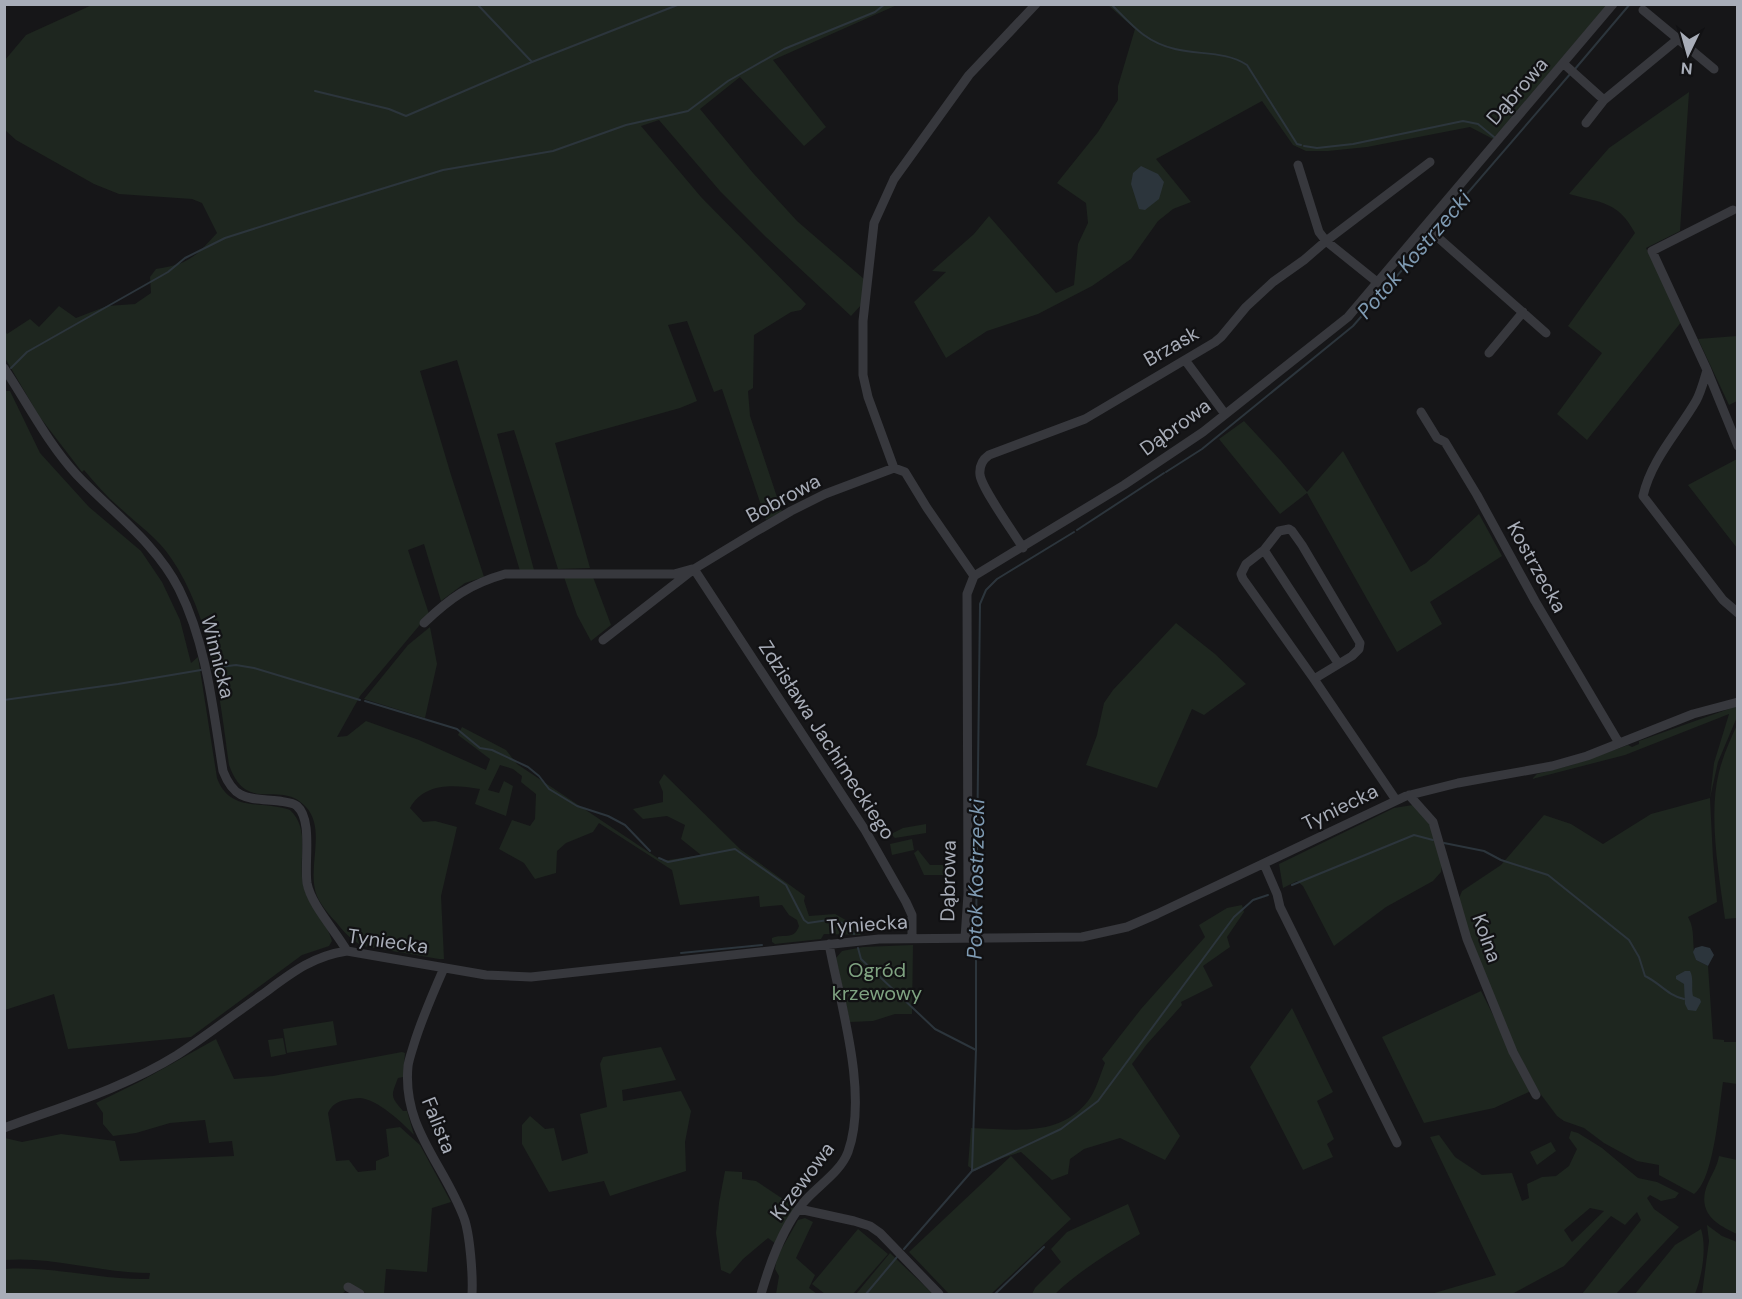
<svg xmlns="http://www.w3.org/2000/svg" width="1742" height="1299" viewBox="0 0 1742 1299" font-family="'DM Sans',sans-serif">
<rect width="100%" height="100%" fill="#161618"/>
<path fill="#1e261f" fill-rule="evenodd" d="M92,5H897L773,60L826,127L804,146L740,77L700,109L753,173L797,221L864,279L862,304L851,316L766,237L720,191L659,120L641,126L701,197L806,304L801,310L791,312L754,335L753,388L748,391L750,416L782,512L766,520L722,389L714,392L687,321L668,325L697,401L680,408L555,443L590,568L558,569L514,430L497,434L534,570L520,571L457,360L420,371L451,475L484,577L465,583L441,601L424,544L408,550L429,614L360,696L337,737L347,736L366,721L419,740L486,770L490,759L458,735L462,727L506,750L517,764L662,861L701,855L681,839L685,825L667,816L643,819L633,809L663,802V792L659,782L664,774L740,849L805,896L804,901L809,916L835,914L851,923L861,935L824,934L821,939L775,944L772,942V938C783,933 794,941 799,926L797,920L789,915L782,905L760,907L759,896L680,905L672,870L599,823L593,832L566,843L557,851L556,873L535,879L524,863L499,849L512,820L530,826L535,819L536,794L521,782L522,776L513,769L500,765L488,790L499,793L504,781L513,786L506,816L475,804L480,789C454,785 425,782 410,808L423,822L435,821L457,827L441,896L444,959H439L363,946C351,940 344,932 336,922C329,915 321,905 317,896C306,869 327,830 306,807C281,778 247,816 229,765C220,697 211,616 171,558C157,537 137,524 119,507C106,496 95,483 84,470L82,472L39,416L5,358L4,329L7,334L30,319L39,327L59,306L76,318L107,306L135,304L151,293L150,277L156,269C189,264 195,257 217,233L202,203L192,199L119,194L94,184L16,140L5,130V60L26,35Z
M1108,5H1607L1493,139L1470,127L1367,147L1328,151H1306L1293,145L1262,101L1156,159L1191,202L1173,209L1158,221L1131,259L1092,286L1038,314L987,331L946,358L914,302L946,272L932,271L974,234L989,216L1056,293L1074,285L1078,244L1088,223L1086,203L1057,183L1098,132L1118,100V86L1135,29Z
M1689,92L1680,231L1646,248L1682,321L1587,440L1557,414L1602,353L1568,326L1635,233C1618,201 1601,203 1569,194L1609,148Z
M1737,336V401L1729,405L1698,339Z
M4,391H10L40,453L89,507L141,551L162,582L180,620L191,663L198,657L217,778C230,813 261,800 290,810C309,828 300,853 302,877C305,907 325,916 332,941L329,946L302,955L191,1037L68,1049L54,994L5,1010Z
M1244,421L1281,461L1307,492L1343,451L1411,572L1426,563L1479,514L1502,556L1430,602L1442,624L1397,652L1307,493L1280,514L1219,439Z
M1737,459L1738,460L1737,548L1688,485Z
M564,577H593L611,625L591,641L577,615Z
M1176,623L1215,654L1246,684L1204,715L1192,709L1157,788L1086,765L1097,735L1104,703L1113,690Z
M430,627L437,664L425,718L364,699L408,645Z
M1737,706V717L1718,762L1710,798L1713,858L1717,902L1688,917C1696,930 1691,945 1696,960L1708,966L1713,1039L1724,1040V1042H1738L1737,1084L1723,1082C1719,1108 1714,1180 1694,1194L1659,1175V1165L1637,1161L1604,1143L1584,1128L1564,1121L1557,1116L1539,1092L1515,1047L1476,953L1458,901L1462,891L1501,865L1544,815L1571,824L1603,844L1651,814L1710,798L1714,763L1729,714L1625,755L1532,779L1537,774L1572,765L1628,745L1632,747L1639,744V741Z
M1737,725V918L1725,919C1719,875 1708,815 1719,772C1723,756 1730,740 1737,725Z
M1413,805L1428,820L1433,830L1442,864L1441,872L1433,881L1386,907L1334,946L1303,886L1297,881L1283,888L1279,864L1394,808Z
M926,824V833L895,838L891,834L903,828Z
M912,839L914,850L892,855L890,844Z
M918,850L930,865H949V875H924L914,853Z
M1242,905L1244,912L1227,937L1230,947L1203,966L1213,986L1181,1002L1182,1005L1147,1044L1132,1064L1180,1136L1165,1160L1120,1138L1084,1149L1070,1159L1068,1174L1052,1180L1021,1152L993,1161L975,1171L968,1166L971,1128C1013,1129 1059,1138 1088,1101C1096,1091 1100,1075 1105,1063L1102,1059L1141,1009L1205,937L1199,925L1227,908Z
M913,945L912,1014H895L873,1021L850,1022L836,958L842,951L863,947Z
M1481,991L1531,1091L1494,1108L1424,1123L1382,1037Z
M1292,1008L1333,1092L1317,1101L1334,1139L1327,1144L1333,1157L1303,1170L1250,1067Z
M333,1021L337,1045L287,1053L283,1029Z
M283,1038L286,1054L271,1057L268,1040Z
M216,1039L234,1079L273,1076L402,1052L405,1053L403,1077L398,1078C391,1096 390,1096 403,1111H407L414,1135C403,1123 377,1099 360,1098C355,1098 350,1099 346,1100C337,1101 331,1106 328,1113L336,1161L349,1160L358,1172L376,1170V1161L389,1156L386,1129L400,1127L420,1145L451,1202L432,1208L427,1272L386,1269L384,1294H367L352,1285L342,1294H5V1269C53,1266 100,1280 149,1279L150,1273C101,1273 53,1256 5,1260V1138L22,1142L61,1134L115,1141L120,1161L234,1156L232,1141L209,1143L205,1120L170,1123L136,1133L113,1136L103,1124V1113L96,1103L141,1081Z
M661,1047L676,1080L622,1090L623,1101L681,1091L691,1111L685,1142L686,1171L610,1196L604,1181L549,1192L522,1144V1125L530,1116L545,1129L554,1128L562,1161L588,1153L580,1114L607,1107L600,1064L603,1057Z
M1571,1131L1578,1133L1602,1148L1638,1178L1657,1182L1679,1193L1675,1198L1661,1201L1650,1195L1647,1198L1654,1209L1679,1227L1616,1294H1582L1641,1220L1637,1212L1625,1225L1611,1216L1564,1266L1512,1294H1431L1496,1275L1430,1137L1439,1135L1455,1157L1482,1175L1512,1173L1522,1201L1529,1198L1527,1184L1542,1177L1556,1176L1569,1166L1577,1149L1569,1138ZM1590,1208L1604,1211L1572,1242L1564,1230Z
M1551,1142L1556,1151L1537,1165L1530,1152Z
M1011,1156L1071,1219L991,1294H949L909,1252Z
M1719,1156L1737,1160V1234C1720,1226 1700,1216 1705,1192C1708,1179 1717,1169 1719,1156Z
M725,1171L742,1172V1179L756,1181L795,1207L776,1244L768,1238L743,1259L730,1274L721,1270L716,1233L719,1203Z
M1128,1204L1140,1234C1110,1252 1080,1270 1055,1294H1032L1035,1288L1061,1262L1051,1249L1067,1232Z
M805,1218L813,1222L796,1258L815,1275L809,1288L817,1294H776L779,1276L775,1269L777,1257L798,1220Z
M1707,1225L1722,1236L1737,1242V1294H1702L1709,1241Z
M858,1229L888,1254L853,1294H825L812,1284Z
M1701,1229C1707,1248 1702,1276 1695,1294H1635L1675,1245Z
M890,1253L933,1294H856Z"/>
<path fill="#2c353c" d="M1141,166L1158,174L1164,182L1159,199L1145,210L1139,209L1131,184L1133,173Z
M1702,946L1710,948L1714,955L1708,966L1696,960L1693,952L1695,948Z
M1685,971H1690C1694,978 1691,988 1693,996L1700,999L1701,1002L1696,1011L1688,1010L1685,1004L1684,984L1676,979V976Z"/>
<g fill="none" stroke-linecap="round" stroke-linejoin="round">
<path stroke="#2c353c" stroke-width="2" d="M477,4L532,62
M1111,4C1132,25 1145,42 1175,49C1199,55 1226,51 1247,65L1297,144L1301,145
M1575,69L1630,4
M315,91L389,109L406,116L532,62L680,4
M1304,146L1317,148L1353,144L1463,121L1478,124L1494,137
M1434,232L1571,73
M11,368L27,352L168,272L185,258L225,238L300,214L443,170L553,151L626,125L688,111L728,81L784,49L875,12L885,4
M1166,472L1202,449L1353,326L1431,237
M1077,530L1164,473
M212,668L236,665L254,668L360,700
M4,700L118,684L201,670
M365,701L457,729L480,748L492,750L528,767L539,776L549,789L577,806L608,816L625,825L650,851
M1444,843L1484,851L1501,860L1548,875L1629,940L1639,957L1645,976C1660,983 1667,995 1684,999
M659,858L668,862L735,849L786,885L804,920L808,923L835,919L850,928L854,934
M1292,885L1414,835L1433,840
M976,935L980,604L986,590L997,579L1074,532
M858,948L861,959L935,1029L976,1050
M681,953L762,945
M972,1171L1061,1129L1098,1101L1234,917L1253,900L1268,895
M904,1249L972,1171L976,1050V941
M866,1294L897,1257
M995,1294L1044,1247"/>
<path stroke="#37383d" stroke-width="9" d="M1678,39L1714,69
M1564,64L1604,100L1586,123
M1604,100L1678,39L1643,10
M1298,165L1319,232L1326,241L1377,282
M1733,210L1652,251L1707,370C1704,380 1701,392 1696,401C1678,432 1651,460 1643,496L1723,600L1738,613
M1425,226L1546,333
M1489,353L1523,312
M1185,360L1225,414
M4,368C28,404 47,442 76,474C111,511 156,543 179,589C207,645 213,710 223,771C235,802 250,798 279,801C284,802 292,802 297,806C313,820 304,862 307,883C311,905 335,930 347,951
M1707,370L1738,446
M1421,412L1437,438L1445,442L1477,495L1535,601L1619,743
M1023,548C1014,533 982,489 980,475C979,466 982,460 989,455L1085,419L1215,342L1221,337L1246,307L1273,282L1304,260L1326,241L1430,162
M1264,550L1338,663
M694,569L865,830L906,902L912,915V938
M974,576L927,508L905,472L894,468L868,397L863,375V321L874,223L894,179L969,75L1036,4
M424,623C450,598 470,584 505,574H674L692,569
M603,640L694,569L755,532L791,511L825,494L894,468
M1314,679L1243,579L1241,574L1246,564L1264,550L1279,531L1289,529L1292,531L1302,545L1360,643L1359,649L1352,656L1314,679L1396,800
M1409,795L1433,822L1467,939L1513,1052L1536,1095
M1264,864L1277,894L1280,907L1397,1143
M965,938L968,894L967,594L974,576L1124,485L1203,432L1348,317L1613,4
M444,968C433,993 422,1018 414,1044C412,1051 409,1059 408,1066C402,1128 444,1164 464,1218C470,1234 473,1276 472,1294
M4,1128C63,1106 124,1088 177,1055C206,1036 234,1014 263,994C290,974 312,956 347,951L486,975L531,977L879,939L1082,937L1127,927L1157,914L1406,796L1458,783L1552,766L1587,756L1693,714L1738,702
M799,1209L854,1221L870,1226L880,1233L939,1294
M348,1287L360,1294
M761,1294C770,1263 782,1229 803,1203C817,1186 840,1173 848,1152C869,1094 840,1003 829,944"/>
</g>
<g text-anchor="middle" stroke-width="4.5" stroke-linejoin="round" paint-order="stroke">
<g font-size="20" fill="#a8adb8" stroke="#111113">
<text transform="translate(1517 91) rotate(-49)" y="7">Dąbrowa</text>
<text transform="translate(1171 346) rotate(-30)" y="7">Brzask</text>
<text transform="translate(1175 427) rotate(-36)" y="7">Dąbrowa</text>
<text transform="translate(783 498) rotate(-28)" y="7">Bobrowa</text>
<text transform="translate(1537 567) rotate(61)" y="7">Kostrzecka</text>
<text transform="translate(218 657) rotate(76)" y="7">Winnicka</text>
<text transform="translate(827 740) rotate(57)" y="7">Zdzisława Jachimeckiego</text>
<text transform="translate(1340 807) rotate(-26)" y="7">Tyniecka</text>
<text transform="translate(948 881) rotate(-89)" y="7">Dąbrowa</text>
<text transform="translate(867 924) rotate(-4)" y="7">Tyniecka</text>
<text transform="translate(1487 938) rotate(70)" y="7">Kolna</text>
<text transform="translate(388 941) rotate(8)" y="7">Tyniecka</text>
<text transform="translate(439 1125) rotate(68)" y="7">Falista</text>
<text transform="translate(802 1181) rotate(-53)" y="7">Krzewowa</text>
</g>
<g font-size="20" fill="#7fa381" stroke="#111113">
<text x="877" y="977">Ogród<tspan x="877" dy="23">krzewowy</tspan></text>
</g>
<g font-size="21" font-style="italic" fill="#7f9bb3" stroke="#111113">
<text transform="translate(1414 255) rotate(-49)" y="7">Potok Kostrzecki</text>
<text transform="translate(976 879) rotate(-89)" y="7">Potok Kostrzecki</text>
</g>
</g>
<rect width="1742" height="1299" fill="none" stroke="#a8adb8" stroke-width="12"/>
<g transform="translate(1688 54) rotate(185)" stroke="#111113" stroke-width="4.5" paint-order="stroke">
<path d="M0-4.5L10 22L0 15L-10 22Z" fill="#a8adb8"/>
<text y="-9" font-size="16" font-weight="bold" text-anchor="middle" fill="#a8adb8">N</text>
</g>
</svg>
